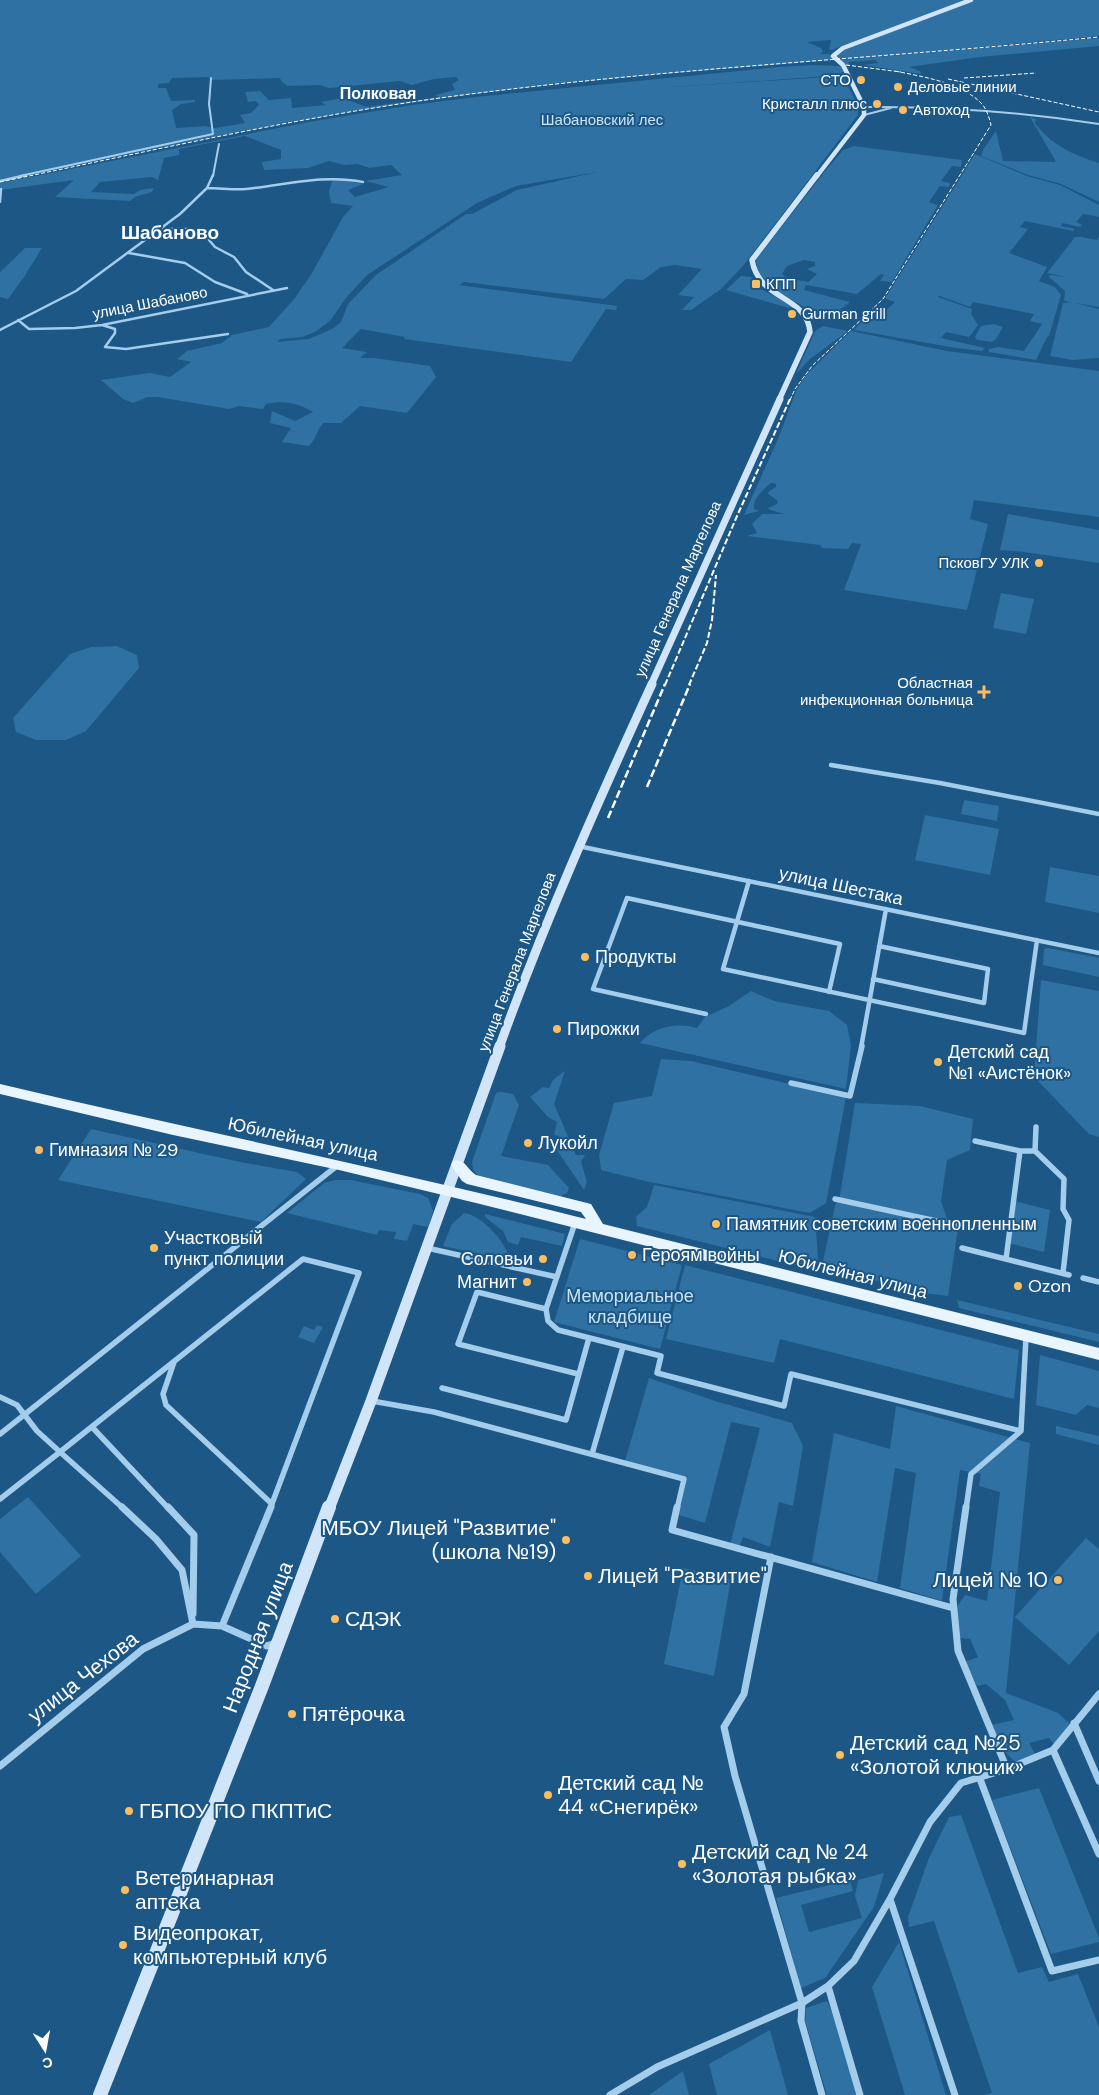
<svg xmlns="http://www.w3.org/2000/svg" width="1099" height="2095" viewBox="0 0 1099 2095" font-family="'DM Sans',sans-serif">
<rect width="100%" height="100%" fill="#1c5786"/>
<path fill="#2f71a3" fill-rule="evenodd" d="M0,0H1099V36L839,60L835,56L837,52L854,44L849,43L832,50H829L831,40L807,42L821,48L823,52L820,54H829L835,60C692,72 550,82 408,103C271,123 136,153 0,181ZM208,77L212,80L280,78L281,81L287,86L320,85L329,88L400,81L412,85L434,79L456,77L459,80L452,84L455,90L435,95L439,97L367,107L342,98L321,102L326,105L292,108L291,98L269,100L260,91L245,92L248,102L256,101L259,105L251,113L240,115L245,123L215,128L205,126L176,128L172,110L181,104L195,102V100L171,101L166,88H158V84L169,83L172,78Z
M1099,38V46L980,57L909,67L920,71L921,74L864,65L878,63L875,60L848,62L850,65H845L841,60Z
M812,65L841,66L844,72L828,76L672,87L843,76L858,106V115L743,266L721,289L691,310H682L694,297L678,295L702,269L675,265L661,267L643,280L626,279L604,299L464,282L459,285L617,306L616,310L606,309L571,362L404,339L405,337L361,329L342,348L367,352L360,358H374L430,366L436,377L407,413L360,406L341,423H323C317,430 316,439 309,446L282,442L291,428L270,423L272,411L295,421L313,412C298,403 284,400 266,404L263,409L239,406L229,409L158,397H147L133,403L123,399L101,380L150,373L170,377L191,362L177,359L187,351L222,343L232,335L269,327L295,298L312,273L343,217L353,206L331,203L329,192L332,181L344,180L363,184L348,190L355,197L389,187L365,181L402,175L391,165L369,168L358,164L344,165L329,161L308,168L264,170L262,162L281,159V150L245,136L179,149V155L164,158L158,180L152,177L100,182L91,192L134,194L140,190L154,188L152,192L135,197L130,201L55,197L74,180L0,190V183L309,122L412,105L476,97L778,67ZM597,172L517,190L472,214H466L376,275L348,304L341,322L332,329L309,339L277,342L280,339L302,337L315,332L330,321L346,298L367,275L477,203L516,186Z
M1030,117L1036,119L1035,123C1051,145 1074,155 1099,163V202L1061,184L1028,175L981,156L983,150L996,131L1003,161L1056,162Z
M854,146L962,160L961,167L952,166L941,181L950,183L949,187L940,186L929,202L938,205L892,282L880,281L884,275L881,274L857,294L806,285L804,290L850,302L833,315L808,311L806,308C788,297 757,284 756,260L826,170L843,150ZM804,260L815,262V266L807,269L817,274L808,282L787,278L782,274L787,266Z
M975,154L1027,176L1060,185L1099,205V217L1083,214L1076,222L1082,225L1080,227L1062,223L1061,226L1075,229L1073,231L1025,221L1020,227L1028,229L1009,253L1047,267L1039,281L1055,287L1061,295L1049,336L1047,337L1036,360L989,352L988,349L998,347L1024,351L1042,324L1030,321L1034,314L973,302L970,307L940,296L938,297L972,309L971,314L978,325L969,337L946,332L941,338L985,348L982,351L956,348L854,330L865,318L875,320L895,302L886,299V297Z
M1075,237H1081L1097,240L1099,237V307L1064,301L1065,291L1049,277L1050,275L1066,277L1047,273Z
M25,248H42L24,277L8,299L0,297V272Z
M741,276L752,277L756,282L755,286L793,306L789,308L726,290Z
M1071,302L1099,309V358L1072,360L1050,356L1063,303Z
M994,324L1003,327L996,339L992,342L977,340L975,337L981,326Z
M823,326L848,331L810,359L796,374L815,331Z
M851,331L947,351L1099,371V517L974,500L970,519L988,524L967,610L844,590L861,544L852,543L848,549L822,548L820,545L747,536L757,533L752,524L762,514H784L770,510L768,508L777,504L778,501L768,494L769,491L776,487V484L771,483C762,491 753,498 754,509L759,511L744,515L778,439L797,389L807,374Z
M1008,514L1099,530V563L1024,552L1000,550Z
M1001,593L1034,599L1026,634L993,628Z
M117,646L137,655L139,668L86,731L66,740H36L16,732L13,718L70,654L91,647Z
M964,800L999,806L997,821L961,814Z
M925,815L999,829L990,875L915,860Z
M1050,867L1099,876V913L1045,902Z
M1048,948L1099,958V977L1043,965L1044,949Z
M1041,980L1099,991V1137L1089,1134L1034,1077Z
M751,991L774,1001L829,1011L847,1025L851,1045L846,1089L640,1043C654,1027 676,1022 697,1028L705,1017L729,1006Z
M661,1059L691,1061L846,1097L826,1203L810,1213L645,1181L601,1170L599,1155L614,1103L652,1096Z
M565,1071L554,1104L576,1155H585L581,1162L587,1182L584,1190L552,1143L559,1144L561,1139L559,1136L554,1135L557,1122L548,1117L530,1097L543,1087L549,1088L553,1080Z
M501,1092L513,1094L519,1105L501,1156L548,1165L569,1188L567,1193L559,1197L478,1176L473,1169L472,1162L496,1093Z
M855,1103L920,1106L973,1119L970,1150L947,1160L941,1201L947,1219L959,1221L948,1296L924,1293L827,1268L823,1261L835,1206L840,1195Z
M91,1129L240,1162L297,1172L306,1179L261,1222L58,1180Z
M336,1180H351L420,1194L428,1198L433,1211L428,1227L413,1224L407,1241L394,1239L396,1232L379,1230L377,1235L287,1213L324,1183Z
M654,1185L815,1217L819,1271L637,1226L636,1217L647,1207Z
M1014,1201L1050,1210L1044,1252L1008,1243Z
M464,1213C480,1214 509,1244 509,1260L443,1246L452,1224Z
M485,1214L565,1234L562,1246L521,1237L518,1245L508,1242L503,1231L485,1217Z
M580,1239L682,1265L660,1349L554,1322Z
M685,1265L1019,1350L1014,1399L780,1339L774,1363L666,1339Z
M957,1300L1099,1334V1342L959,1308Z
M317,1325L323,1327L314,1343L298,1337L304,1326L314,1330Z
M1040,1355L1099,1371V1408L1087,1405L1076,1415L1036,1405Z
M649,1378L715,1401L792,1423L803,1446L793,1506L779,1502L770,1547L743,1537L739,1547L730,1545L760,1428L731,1422L705,1523L679,1515L687,1477L625,1461Z
M896,1406L1030,1443L1006,1693L1058,1713L1070,1724L1054,1744L1049,1738L1029,1743L1035,1754L1015,1762L1000,1747L991,1725L1014,1720L1005,1700L986,1684L977,1686L965,1662L978,1657L970,1639L960,1638L956,1608L965,1595L987,1601L1000,1492L979,1486L981,1474L960,1470L942,1601L900,1588L916,1473L895,1468L877,1582L812,1562L834,1433L890,1449Z
M1056,1426L1099,1436V1445L1056,1434Z
M28,1497L81,1556L36,1594L0,1552V1519Z
M1086,1538L1099,1549V1631L1069,1665L1015,1617Z
M683,1568L731,1579L714,1676L664,1664Z
M1039,1788L1099,1938V1942L1051,1954L992,1800Z
M961,1815L1018,1973L1042,1967L1049,1982L1078,1974L1099,2027V2095H984L992,2093L934,1921L909,1927L908,1917L929,1858L949,1817Z
M884,1873L874,1907L825,1978L801,1988L776,1898L850,1880L853,1891L801,1905L809,1932L862,1918L855,1896L858,1880Z
M899,1942L946,2095H905L872,1987Z
M827,2001L838,2026L858,2095H827L805,2021L806,2008Z
M770,2030L788,2095H717L709,2064Z
M683,2071L689,2095H649Z"/>
<g fill="none" stroke-linecap="round" stroke-linejoin="round">
<path stroke="#a4cceb" stroke-width="2" d="M864,107C943,106 1021,112 1099,124
M864,115L891,108
M20,176L213,134L209,104L211,78
M213,176L219,144"/>
<path stroke="#a4cceb" stroke-width="2.5" d="M0,181L26,175
M207,188C220,188 234,190 246,189C285,185 324,174 363,182
M0,202L1,189
M163,229H189L208,233L209,240L215,247L234,257L246,272L273,290
M129,253L185,263L215,282L247,294
M18,320L29,329L75,328L102,325L287,288
M102,325L115,329V333L105,347L126,349L228,334
M0,330L76,291L180,214L207,188L213,175"/>
<path stroke="#a4cceb" stroke-width="4.5" d="M831,765L940,783L1099,814
M578,846L1099,953
M749,881L723,969L1024,1033L1037,940
M873,979L984,1003L988,969L879,946
M706,1014L593,989L627,898L840,944L829,992
M861,1048L886,909"/>
<path stroke="#a4cceb" stroke-width="5.5" d="M791,1083L850,1096L862,1046
M975,1141L1020,1151H1035L1064,1179L1063,1209L1069,1220L1063,1273
M1035,1151L1036,1127
M835,1199L964,1227
M575,1223L546,1309L548,1321L558,1330L661,1356L657,1373L784,1406L791,1374L1021,1431
M427,1248L557,1277
M962,1248L1069,1275
M1006,1259L1020,1151
M1083,1278L1099,1282
M546,1309L477,1292L458,1344L578,1374
M174,1362L163,1394L166,1405L272,1504
M442,1388L566,1420L589,1338
M0,1397L17,1405L37,1431L60,1452L303,1259L359,1273L270,1509
M372,1401L434,1412L684,1479L677,1509
M92,1427L169,1509
M0,1434L338,1165
M592,1454L623,1347
M0,1499L60,1452L124,1509
M966,1509L971,1474L1021,1431L1026,1337"/>
<path stroke="#a4cceb" stroke-width="7" d="M122,1507L156,1539L182,1570L193,1624
M168,1507L194,1535L193,1614
M677,1507L672,1530L953,1608
M966,1507L953,1599L958,1651L1007,1769
M771,1557L744,1694L724,1727L735,1776L802,2003L801,2021L822,2095
M222,1626L271,1507
M1074,1723L1099,1781
M1053,1750L1099,1854
M0,1766L143,1649L193,1624L222,1626L267,1646L275,1643
M980,1779L1052,1971L1099,1960
M890,1899L955,2095
M828,1986L860,2095
M610,2095L657,2067L802,2003L828,1986L854,1961L890,1899L930,1822L961,1783L1007,1769L1053,1750L1099,1694"/>
<path stroke="#d0e6f8" stroke-width="4.5" d="M817,176L864,115V107L843,65L833,56L843,48L971,0"/>
<path stroke="#d0e6f8" stroke-width="5.5" d="M779,400L810,332C807,295 759,301 752,260L817,175"/>
<path stroke="#d0e6f8" stroke-width="7" d="M651,685L780,399"/>
<path stroke="#d0e6f8" stroke-width="9" d="M499,1048C544,923 597,804 652,684"/>
<path stroke="#d0e6f8" stroke-width="11" d="M329,1509L371,1401L500,1046"/>
<path stroke="#d0e6f8" stroke-width="14" d="M100,2095L262,1686L329,1507"/>
<path fill="#e8f4fe" fill-rule="evenodd" d="M0,1084C195,1130 391,1170 586,1219L581,1212L467,1184L462,1181L451,1165L453,1161C465,1157 467,1170 476,1175L591,1204L603,1224L1099,1348V1360L476,1203L339,1170L173,1135L0,1094Z"/>
<path stroke="#fff" stroke-width="1" stroke-dasharray="4 2" stroke-linecap="butt" d="M846,65L901,72
M964,78L1036,73
M948,79L1099,112
M0,182C151,151 302,116 455,96C669,68 884,58 1099,37
M790,400L795,389L812,366L883,299L991,125C989,117 987,110 982,104C961,82 923,77 895,71"/>
<path stroke="#fff" stroke-width="2" stroke-dasharray="6 2.5" stroke-linecap="butt" d="M665,685L737,516L790,399
M689,685L707,643L712,620L716,575"/>
<path stroke="#fff" stroke-width="2.5" stroke-dasharray="8 3" stroke-linecap="butt" d="M647,787L690,684
M608,818L665,684"/>
</g>
<g fill="#fbbd61" stroke="#1c5786" stroke-width="2">
<circle cx="861" cy="80" r="5"/>
<circle cx="898" cy="87" r="5"/>
<circle cx="877" cy="104" r="5"/>
<circle cx="903" cy="110" r="5"/>
<rect x="751" y="279" width="10" height="10" rx="2.5"/>
<circle cx="792" cy="314" r="5"/>
<circle cx="1039" cy="563" r="5"/>
<path d="M981.5 684.5h5v5h5v5h-5v5h-5v-5h-5v-5h5z"/>
<circle cx="585" cy="957" r="5"/>
<circle cx="557" cy="1029" r="5"/>
<circle cx="938" cy="1062" r="5"/>
<circle cx="528" cy="1143" r="5"/>
<circle cx="39" cy="1150" r="5"/>
<circle cx="716" cy="1224" r="5"/>
<circle cx="154" cy="1248" r="5"/>
<circle cx="632" cy="1255" r="5"/>
<circle cx="543" cy="1259" r="5"/>
<circle cx="527" cy="1282" r="5"/>
<circle cx="1018" cy="1286" r="5"/>
<circle cx="566" cy="1540" r="5"/>
<circle cx="588" cy="1576" r="5"/>
<circle cx="1058" cy="1580" r="5"/>
<circle cx="335" cy="1619" r="5"/>
<circle cx="292" cy="1714" r="5"/>
<circle cx="840" cy="1755" r="5"/>
<circle cx="548" cy="1795" r="5"/>
<circle cx="129" cy="1811" r="5"/>
<circle cx="682" cy="1864" r="5"/>
<circle cx="125" cy="1890" r="5"/>
<circle cx="123" cy="1945" r="5"/>
</g>
<g text-anchor="middle" stroke-width="4" stroke-linejoin="round" paint-order="stroke">
<g font-size="15" fill="#fff" stroke="#1c5786" text-anchor="end">
<text x="851" y="85">СТО</text>
<text x="908" y="92" text-anchor="start">Деловые линии</text>
<text x="867" y="109">Кристалл плюс</text>
<text x="913" y="115" text-anchor="start">Автоход</text>
<text x="766" y="289" text-anchor="start">КПП</text>
<text x="802" y="319" text-anchor="start">Gurman grill</text>
<text x="1029" y="568">ПсковГУ УЛК</text>
<text x="973" y="688">Областная<tspan x="973" dy="17">инфекционная больница</tspan></text>
</g>
<g font-size="15" fill="#c9e4f8" stroke="#1c5786">
<text x="602" y="125">Шабановский лес</text>
</g>
<g font-size="15" fill="#fff" stroke="#1c5786">
<text transform="translate(150 303) rotate(-11)" y="5">улица Шабаново</text>
<text transform="translate(678 589) rotate(-66)" y="5">улица Генерала Маргелова</text>
<text transform="translate(517 962) rotate(-69)" y="5">улица Генерала Маргелова</text>
</g>
<g font-size="16" font-weight="bold" fill="#fff" stroke="#1c5786">
<text x="378" y="99">Полковая</text>
</g>
<g font-size="18" fill="#fff" stroke="#1c5786">
<text transform="translate(841 886) rotate(12)" y="6">улица Шестака</text>
<text transform="translate(303 1139) rotate(12)" y="6">Юбилейная улица</text>
<text transform="translate(853 1274) rotate(14)" y="6">Юбилейная улица</text>
</g>
<g font-size="18" fill="#fff" stroke="#1c5786" text-anchor="start">
<text x="595" y="963">Продукты</text>
<text x="567" y="1035">Пирожки</text>
<text x="948" y="1058">Детский сад<tspan x="948" dy="21">№1 «Аистёнок»</tspan></text>
<text x="538" y="1149">Лукойл</text>
<text x="49" y="1156">Гимназия № 29</text>
<text x="726" y="1230">Памятник советским военнопленным</text>
<text x="164" y="1244">Участковый<tspan x="164" dy="21">пункт полиции</tspan></text>
<text x="642" y="1261">Героям войны</text>
<text x="533" y="1265" text-anchor="end">Соловьи</text>
<text x="517" y="1288" text-anchor="end">Магнит</text>
<text x="1028" y="1292">Ozon</text>
</g>
<g font-size="18" fill="#c9e4f8" stroke="#1c5786">
<text x="630" y="1302">Мемориальное<tspan x="630" dy="21">кладбище</tspan></text>
</g>
<g font-size="19" font-weight="bold" fill="#fff" stroke="#1c5786">
<text x="170" y="239">Шабаново</text>
</g>
<g font-size="21" fill="#fff" stroke="#1c5786" text-anchor="start">
<text x="556" y="1535" text-anchor="end">МБОУ Лицей "Развитие"<tspan x="556" dy="24">(школа №19)</tspan></text>
<text x="598" y="1583">Лицей "Развитие"</text>
<text x="1048" y="1587" text-anchor="end">Лицей № 10</text>
<text x="345" y="1626">СДЭК</text>
<text x="302" y="1721">Пятёрочка</text>
<text x="850" y="1750">Детский сад №25<tspan x="850" dy="24">«Золотой ключик»</tspan></text>
<text x="558" y="1790">Детский сад №<tspan x="558" dy="24">44 «Снегирёк»</tspan></text>
<text x="139" y="1818">ГБПОУ ПО ПКПТиС</text>
<text x="692" y="1859">Детский сад № 24<tspan x="692" dy="24">«Золотая рыбка»</tspan></text>
<text x="135" y="1885">Ветеринарная<tspan x="135" dy="24">аптека</tspan></text>
<text x="133" y="1940">Видеопрокат,<tspan x="133" dy="24">компьютерный клуб</tspan></text>
</g>
<g font-size="21" fill="#fff" stroke="#1c5786">
<text transform="translate(258 1637) rotate(-69)" y="7">Народная улица</text>
<text transform="translate(83 1677) rotate(-38)" y="7">улица Чехова</text>
</g>
</g>
<g transform="translate(45 2050) rotate(169)" stroke="#1c5786" stroke-width="4" paint-order="stroke">
<path d="M0-4L9 19L0 12L-9 19Z" fill="#ffffff"/>
<text y="-8" font-size="14" font-weight="bold" text-anchor="middle" fill="#ffffff">С</text>
</g>
</svg>
